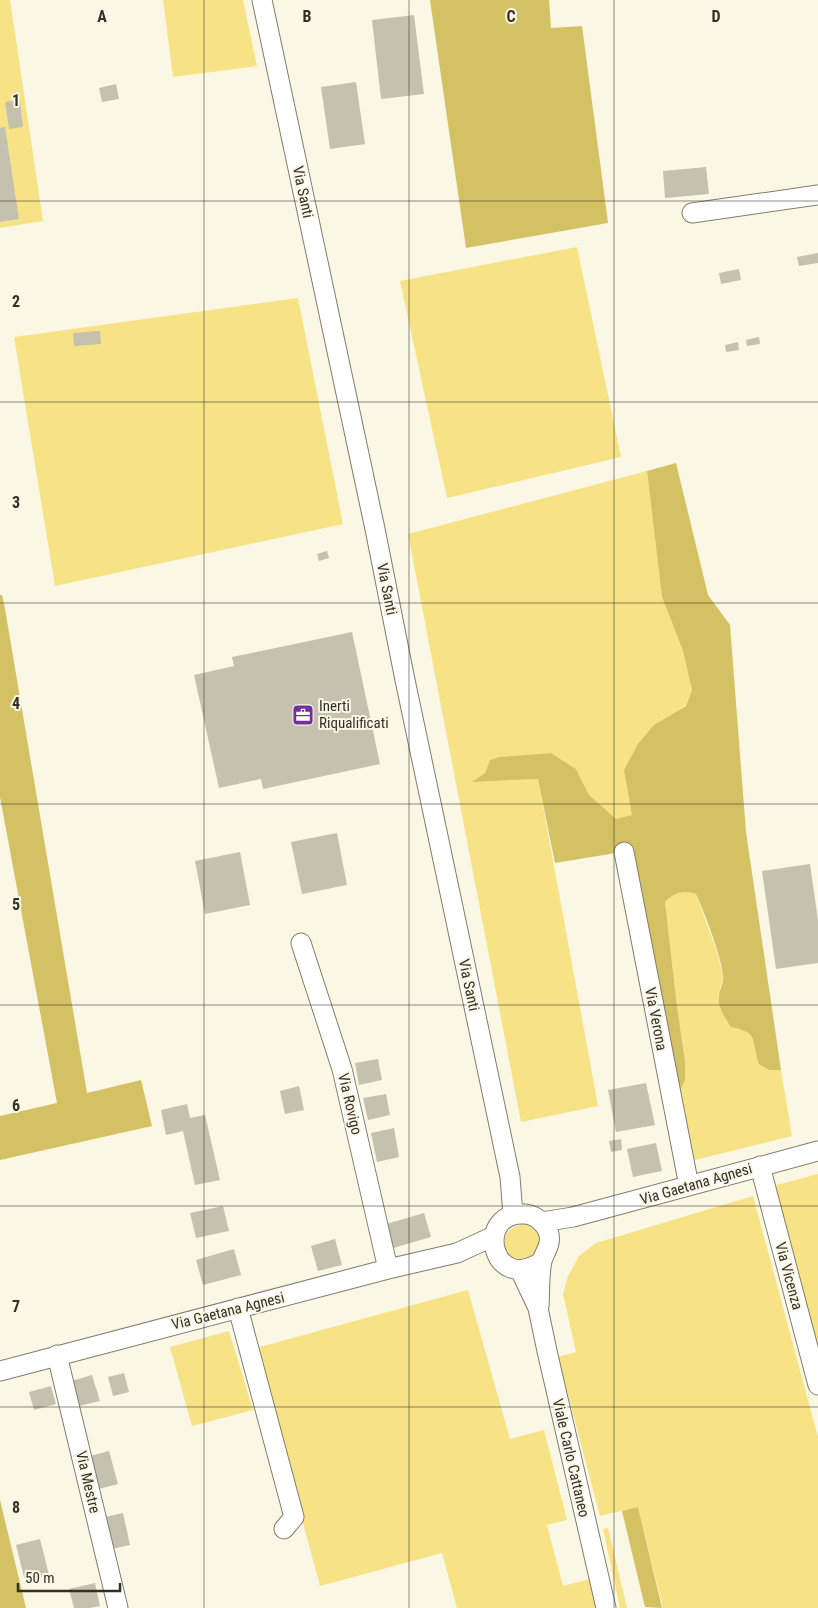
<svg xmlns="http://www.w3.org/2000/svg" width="818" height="1608" viewBox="0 0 818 1608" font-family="'Roboto Condensed',sans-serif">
<rect width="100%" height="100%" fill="#fbf7e5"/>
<path fill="#f7e386" d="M0,0H10L43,221L0,228Z
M163,0H243L257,66L173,77Z
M577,247L621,457L447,498L400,281Z
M298,298L343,524L55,586L14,337Z
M647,471L662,597L683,651L692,690L686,705L673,714L632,815L616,820L589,795L576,769L551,753L499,757L490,760L485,773L474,782L538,779L598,1106L521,1122L408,534Z
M687,891L696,894L717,952L723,977L718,998L731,1027L745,1030L755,1041L756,1055L769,1070H781L792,1136L695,1160L678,1094L685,1061L677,1006L665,902L673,893Z
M818,1174V1357L773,1186Z
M753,1196L818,1437V1608H663L638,1507L600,1516L558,1357L576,1352L563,1294L568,1276L579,1256L596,1243Z
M523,1224C535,1228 539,1232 542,1244L532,1260L513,1259C498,1244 503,1229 523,1224Z
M468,1290L510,1439L544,1430L567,1520L547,1525L563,1586L590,1579L596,1608H457L442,1553L320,1586L256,1348Z
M229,1331L253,1410L192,1426L170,1347Z
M608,1528L627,1608H620L603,1529Z"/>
<path fill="#d4c163" d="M430,0H549L551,28L582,26L608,223L466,248Z
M676,463L708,595L730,625L746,832L781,1070H769L759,1064C751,1041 760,1033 731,1027C725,1018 717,1006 719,995C720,989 724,982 723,976C721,955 705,914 696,894C683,890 675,892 665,902L677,1006L685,1061V1080L678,1094L634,850L555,863L538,779L472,782L485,773L490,760L499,757L551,753L576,769L589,795L616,819L632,815L624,770L638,744L654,725L686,706L692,690L683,651L662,597L647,471Z
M0,595H2L5,609L87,1093L141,1080L152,1126L0,1160V1116L57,1103L0,797Z
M0,1500L26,1608H0Z
M638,1507L662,1608L645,1607L622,1511Z"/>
<path fill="#c4c1af" d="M414,15L424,94L381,99L372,20Z
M356,82L365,144L330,149L321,87Z
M116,84L119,99L102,102L99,88Z
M20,100L23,127L9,129L5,102Z
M5,127L19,219L0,222V128Z
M706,167L709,194L665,198L663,171Z
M818,253V263L799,266L797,257Z
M739,269L741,280L721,284L719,273Z
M100,331L101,344L74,346L73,333Z
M759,337L760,344L747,346L746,340Z
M738,342L739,350L726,352L725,345Z
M327,551L329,558L319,561L317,554Z
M352,632L380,764L263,789L261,779L219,788L194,675L234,666L232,657Z
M337,833L347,885L302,894L291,842Z
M240,852L250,905L205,914L195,861Z
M810,864L818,920V963L776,969L762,871Z
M378,1059L382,1080L359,1085L355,1063Z
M646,1083L655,1125L616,1132L608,1090Z
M299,1086L304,1110L285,1114L280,1091Z
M386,1094L390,1115L368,1120L363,1098Z
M187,1104L190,1118L205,1115L220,1180L195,1185L183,1131L166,1135L161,1110Z
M394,1128L399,1157L377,1162L371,1133Z
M621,1139L622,1150L611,1152L609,1141Z
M656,1143L662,1171L633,1177L627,1149Z
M223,1206L229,1231L196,1238L190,1213Z
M424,1213L431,1237L390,1249L383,1225Z
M335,1239L342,1265L318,1271L311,1246Z
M234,1249L241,1275L203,1285L196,1260Z
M124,1373L129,1392L113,1396L108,1377Z
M92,1375L100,1401L79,1406L71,1381Z
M51,1386L56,1404L34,1410L29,1392Z
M109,1451L118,1484L99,1489L90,1456Z
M123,1513L130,1545L112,1549L105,1517Z
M40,1539L49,1575L25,1581L16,1545Z
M95,1583L100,1606L90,1608H74L69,1589Z"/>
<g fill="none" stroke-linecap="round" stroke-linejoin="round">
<g stroke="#807d6c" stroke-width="21">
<path id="minor" d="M262,0L375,529L405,680L510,1177L513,1215
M692,213L818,195
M624,852L689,1186
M301,943L342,1069L388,1269
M760,1166L818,1385
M542,1222L573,1217L818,1151
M520,1270L538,1308L547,1351L606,1608
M539,1306C540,1292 539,1275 542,1261C544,1254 548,1249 549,1243C552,1229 538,1215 525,1214C473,1211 492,1296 542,1261
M238,1308L294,1517L284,1529
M57,1355L118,1608
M0,1371L388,1269L457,1253L494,1236"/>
</g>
<use href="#minor" stroke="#fff" stroke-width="19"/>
</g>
<path fill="none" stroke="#313029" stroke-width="1" stroke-opacity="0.55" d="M204,0V1608M409,0V1608M614,0V1608M0,201H818M0,402H818M0,603H818M0,804H818M0,1005H818M0,1206H818M0,1407H818"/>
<defs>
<g id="office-square" transform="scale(1.125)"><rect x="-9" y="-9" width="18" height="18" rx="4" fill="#732ea2" stroke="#fbf7e5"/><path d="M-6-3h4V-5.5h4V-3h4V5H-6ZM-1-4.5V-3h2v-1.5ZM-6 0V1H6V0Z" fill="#fff"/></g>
</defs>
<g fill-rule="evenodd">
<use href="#office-square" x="303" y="715"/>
</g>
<g text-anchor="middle" stroke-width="4" stroke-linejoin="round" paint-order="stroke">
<g font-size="15" fill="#313029" stroke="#fbf7e5">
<text transform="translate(303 192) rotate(78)" y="5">Via Santi</text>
<text transform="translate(387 589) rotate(79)" y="5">Via Santi</text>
<text transform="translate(469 985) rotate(78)" y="5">Via Santi</text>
<text transform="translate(656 1019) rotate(79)" y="5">Via Verona</text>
<text transform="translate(350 1104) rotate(77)" y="5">Via Rovigo</text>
<text transform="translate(696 1184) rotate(-16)" y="5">Via Gaetana Agnesi</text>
<text transform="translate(789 1276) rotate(75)" y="5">Via Vicenza</text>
<text transform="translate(228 1311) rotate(-14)" y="5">Via Gaetana Agnesi</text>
<text transform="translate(571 1458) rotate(77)" y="5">Viale Carlo Cattaneo</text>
<text transform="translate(88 1482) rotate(77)" y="5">Via Mestre</text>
</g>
<g font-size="15" fill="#313029" stroke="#fbf7e5" text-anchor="start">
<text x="319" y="711">Inerti<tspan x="319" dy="17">Riqualificati</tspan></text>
</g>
</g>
<g font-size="16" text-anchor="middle" font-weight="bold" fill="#313029" stroke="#fbf7e5" stroke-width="4" stroke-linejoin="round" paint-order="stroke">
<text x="102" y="22">A</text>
<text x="307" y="22">B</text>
<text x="511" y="22">C</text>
<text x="716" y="22">D</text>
<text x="16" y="106">1</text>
<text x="16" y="307">2</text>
<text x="16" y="508">3</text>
<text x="16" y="709">4</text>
<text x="16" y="910">5</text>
<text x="16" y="1111">6</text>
<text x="16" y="1312">7</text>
<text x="16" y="1513">8</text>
</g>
<path d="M18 1583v8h102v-8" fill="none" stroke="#313029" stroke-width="2.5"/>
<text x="25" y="1583" font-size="15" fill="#313029" stroke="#fbf7e5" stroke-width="4" paint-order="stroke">50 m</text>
</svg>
